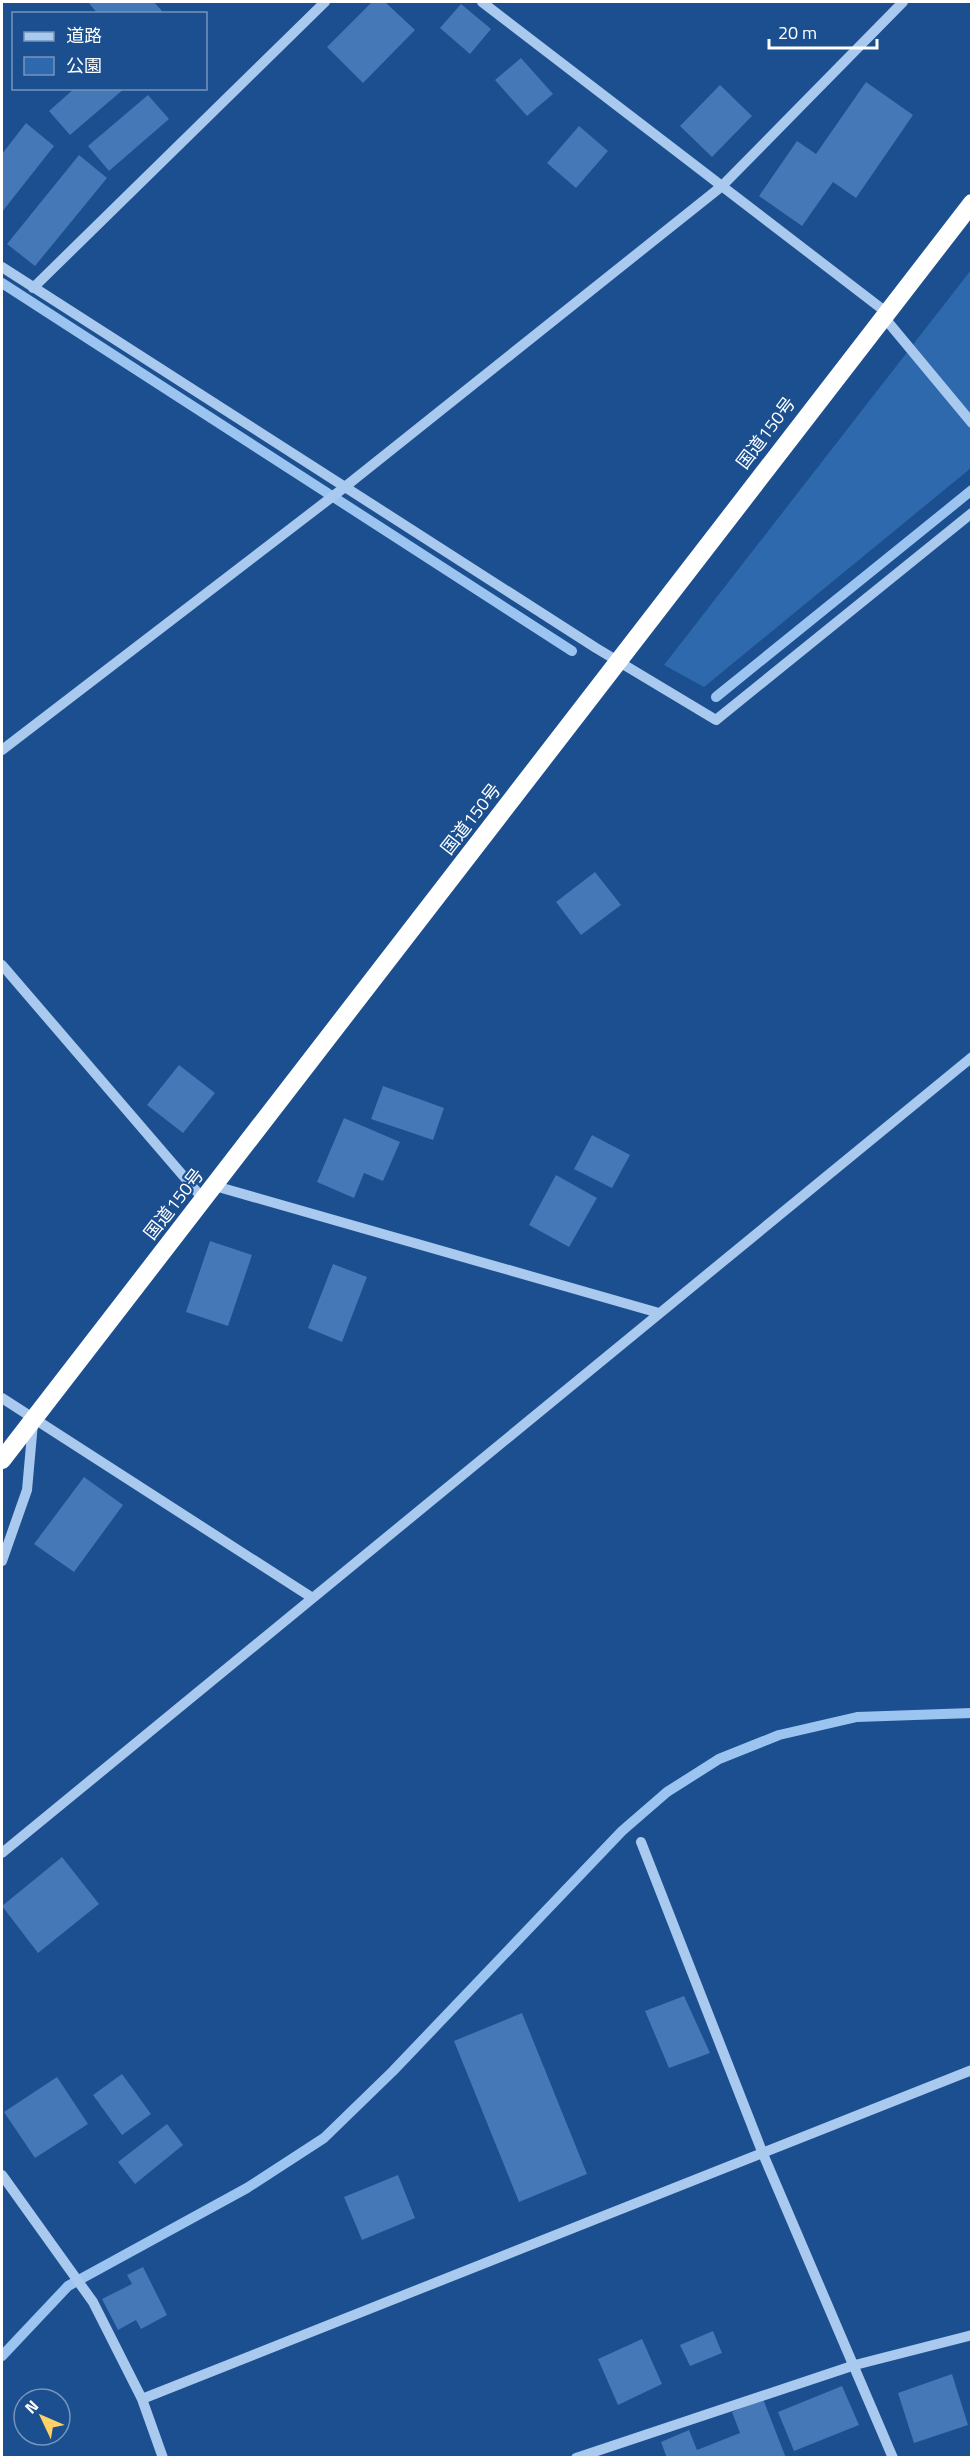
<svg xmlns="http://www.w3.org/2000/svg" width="973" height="2459" viewBox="0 0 973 2459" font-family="'Titillium Web','Noto Sans JP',sans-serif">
<rect width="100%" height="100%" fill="#1b4f8f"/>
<path fill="#2e69ad" d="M971,270V468L704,687L664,665Z"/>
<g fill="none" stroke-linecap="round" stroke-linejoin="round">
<path stroke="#9cc4f0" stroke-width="10" d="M2,283L572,651
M716,697L972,490
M2,2356L68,2286L247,2188L324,2138L393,2071L622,1831L667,1792L719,1759L779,1735L857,1717L972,1713"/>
</g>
<path fill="#4478b7" d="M88,2H154L162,11L159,14H98Z
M372,2H385L415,30L363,83L327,47Z
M461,4L491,29L470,54L440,28Z
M521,58L553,94L527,116L495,80Z
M866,82L913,115L856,198L833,182L802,226L759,196L797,141L816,154Z
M720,85L752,116L712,157L680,126Z
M75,88H125L70,135L49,111Z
M148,95L169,119L109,171L88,146Z
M26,123L54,146L2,212V154Z
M579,126L608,151L576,188L547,163Z
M79,155L107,178L35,266L7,244Z
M595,872L621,905L581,935L556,902Z
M179,1065L215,1093L183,1133L147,1105Z
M383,1086L444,1108L433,1140L371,1119Z
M344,1118L400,1142L383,1181L364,1173L354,1198L317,1182Z
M592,1135L630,1155L612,1188L574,1169Z
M556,1175L597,1198L569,1247L529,1225Z
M210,1241L252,1255L228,1326L186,1312Z
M333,1264L367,1277L342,1342L308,1328Z
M84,1477L123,1505L74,1572L34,1544Z
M62,1857L99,1904L38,1953L2,1906Z
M684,1996L710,2053L669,2068L645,2011Z
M522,2013L587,2174L519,2202L454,2041Z
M122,2074L151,2114L122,2135L93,2095Z
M57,2077L88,2124L35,2158L4,2112Z
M167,2124L183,2145L135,2184L118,2162Z
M398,2175L415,2218L362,2240L344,2197Z
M143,2267L167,2315L141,2329L136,2320L118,2330L102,2299L132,2284L127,2275Z
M713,2331L722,2353L690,2366L680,2345Z
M642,2339L662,2384L618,2405L598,2359Z
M952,2374L968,2425L914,2443L898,2393Z
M842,2386L859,2425L794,2451L778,2412Z
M763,2399L786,2458H667L661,2442L689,2430L697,2450L740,2433L732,2412Z"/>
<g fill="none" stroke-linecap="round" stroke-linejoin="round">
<path stroke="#a9c9ee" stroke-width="10" d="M482,2L886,312
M2,267L596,648L716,720L972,513
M33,288L325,2
M883,316L972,423
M2,750L341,490L722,186L903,2
M2,965L204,1200
M215,1186L659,1313
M2,1398L311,1597
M2,1561L27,1490L33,1423
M641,1842L763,2154L893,2458
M2,1853L972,1057
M2,2175L93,2302L142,2399L163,2458
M142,2399L972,2070
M576,2458L855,2365L972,2335"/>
<path stroke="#fff" stroke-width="18" d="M2,1460L972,203"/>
</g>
<g text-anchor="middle" stroke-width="4.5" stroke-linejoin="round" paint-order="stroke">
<g font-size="18" fill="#fff" stroke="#1b4f8f">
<text transform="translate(766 433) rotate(-53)" y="6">国道150号</text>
<text transform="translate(471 819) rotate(-52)" y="6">国道150号</text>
<text transform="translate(174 1204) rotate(-52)" y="6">国道150号</text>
</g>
</g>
<rect width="973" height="2459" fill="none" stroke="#ffffff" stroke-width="6"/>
<rect x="12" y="12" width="195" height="78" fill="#1b4f8f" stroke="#7695bc" stroke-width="1.5"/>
<rect x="24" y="32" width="30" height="9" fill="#a9c9ee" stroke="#7695bc" stroke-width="1.5"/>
<text x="66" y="42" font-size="18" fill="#ffffff">道路</text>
<rect x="24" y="57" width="30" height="18" fill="#2e69ad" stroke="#7695bc" stroke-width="1.5"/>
<text x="66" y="72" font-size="18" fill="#ffffff">公園</text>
<g transform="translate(42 2417) rotate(314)"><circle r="28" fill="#1b4f8f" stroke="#7695bc" stroke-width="1.5"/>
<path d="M0-4.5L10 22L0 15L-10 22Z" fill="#ffd166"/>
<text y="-9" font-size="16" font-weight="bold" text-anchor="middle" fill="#ffffff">N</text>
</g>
<path d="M769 39v9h108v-9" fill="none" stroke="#ffffff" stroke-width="3"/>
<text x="778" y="39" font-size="18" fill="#ffffff" stroke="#1b4f8f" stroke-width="4.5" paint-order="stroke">20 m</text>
</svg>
